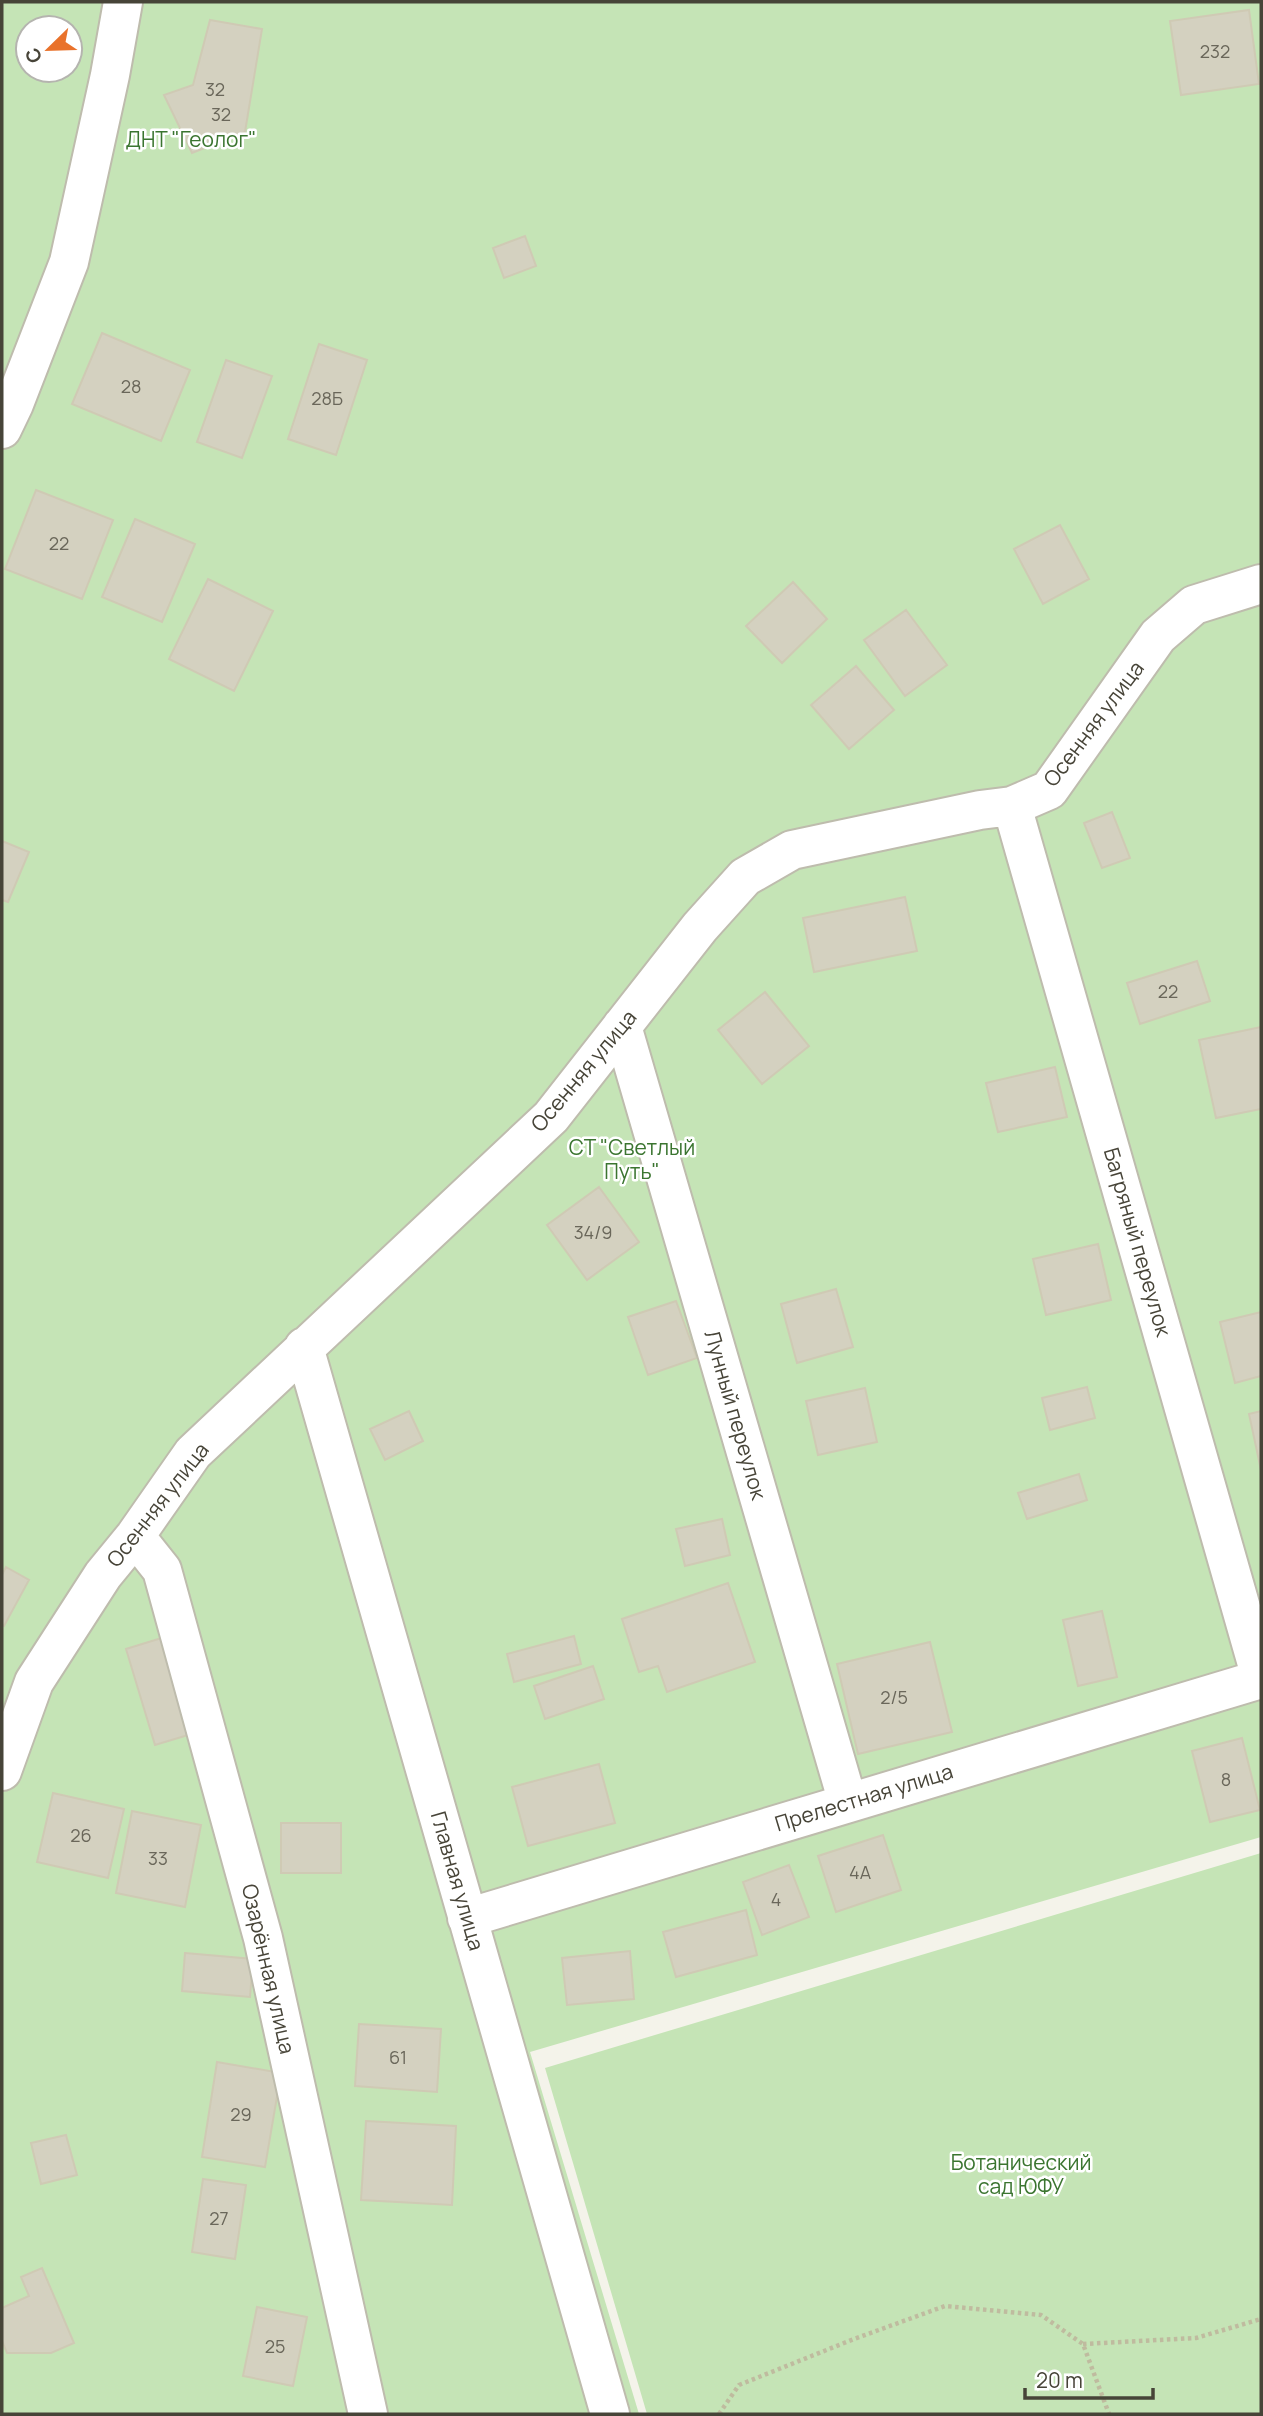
<svg xmlns="http://www.w3.org/2000/svg" width="1263" height="2416" viewBox="0 0 1263 2416" font-family="Manrope,sans-serif">
<rect width="100%" height="100%" fill="#f4f3ea"/>
<path fill="#c5e4b6" fill-rule="evenodd" d="M2,2H1261V1837L530,2052L639,2414H2ZM28,28H70V70H28Z
M1261,1853V2414H647L545,2068Z"/>
<path fill="#d4d1c0" stroke="#cfcab4" stroke-width="2" d="M1249,10L1259,84L1181,95L1170,21Z
M210,20L262,29L245,132L192,153L164,95L193,85Z
M525,236L536,266L504,278L493,248Z
M102,333L190,370L161,441L72,404Z
M319,344L367,360L336,455L288,439Z
M226,360L272,376L242,458L197,442Z
M36,490L113,520L82,599L5,569Z
M135,519L195,544L162,622L102,597Z
M1060,525L1089,579L1043,604L1014,549Z
M208,579L273,611L234,691L169,659Z
M793,582L827,619L782,663L746,626Z
M906,610L947,665L905,696L864,640Z
M856,666L894,710L849,749L811,705Z
M1112,812L1130,858L1102,868L1084,823Z
M2,841L29,852L8,902L2,900Z
M905,897L917,951L814,972L803,918Z
M1197,961L1210,1001L1140,1024L1127,983Z
M765,992L809,1046L762,1084L718,1030Z
M1261,1027V1109L1216,1118L1199,1040Z
M1055,1067L1067,1117L998,1132L986,1083Z
M599,1187L639,1242L587,1280L547,1225Z
M1098,1244L1111,1300L1046,1315L1033,1259Z
M836,1289L853,1347L797,1363L781,1304Z
M676,1301L697,1358L648,1375L628,1317Z
M1261,1312V1376L1235,1383L1220,1322Z
M1087,1387L1095,1418L1050,1430L1042,1398Z
M865,1388L877,1442L818,1455L806,1401Z
M409,1411L423,1441L385,1460L370,1429Z
M1261,1411V1470L1249,1414Z
M1079,1474L1087,1500L1027,1519L1018,1493Z
M722,1519L730,1555L685,1566L676,1529Z
M6,1567L29,1580L4,1626L2,1625V1575Z
M728,1583L755,1662L667,1692L658,1666L639,1672L622,1619Z
M1102,1611L1117,1677L1078,1686L1063,1620Z
M168,1636L198,1732L155,1745L126,1649Z
M574,1636L581,1664L514,1682L507,1654Z
M930,1642L952,1732L858,1754L837,1664Z
M593,1666L604,1699L545,1719L534,1686Z
M1242,1738L1260,1810L1210,1822L1192,1751Z
M599,1764L615,1823L528,1846L512,1787Z
M53,1793L124,1809L108,1878L37,1862Z
M132,1811L201,1825L185,1907L116,1893Z
M281,1823H341V1873H281Z
M883,1835L901,1890L836,1912L818,1856Z
M789,1865L809,1917L762,1935L743,1882Z
M746,1910L757,1955L676,1977L663,1932Z
M630,1951L634,1999L567,2005L562,1958Z
M185,1953L253,1959L250,1997L182,1991Z
M359,2024L441,2029L437,2092L355,2086Z
M217,2062L281,2073L265,2167L202,2157Z
M366,2121L456,2126L452,2205L361,2200Z
M66,2135L77,2175L41,2184L31,2143Z
M203,2179L246,2185L235,2259L192,2252Z
M42,2268L74,2343L51,2353H7L2,2341V2308L29,2296L21,2277Z
M257,2307L307,2317L293,2386L243,2376Z"/>
<g fill="none" stroke-linecap="round" stroke-linejoin="round">
<g stroke="#bebcad" stroke-width="42">
<path id="minor" d="M2,429L14,404L69,262L110,75L123,2
M1012,806L1261,1678
M622,1026L848,1803
M304,1347L610,2414
M135,1536L162,1570L263,1938L368,2414
M2,1771L34,1682L103,1575L135,1536L193,1453L551,1117L700,927L745,877L792,850L980,810L1012,806L1049,790L1158,636L1194,605L1261,584
M467,1918L1261,1679"/>
</g>
<path stroke="#bfbb9f" stroke-width="4.5" stroke-dasharray="3.5 3.5" stroke-linecap="butt" d="M1083,2344L1196,2338L1261,2319
M719,2414L739,2385L854,2339L945,2306L1041,2315L1083,2344L1109,2414"/>
<use href="#minor" stroke="#fff" stroke-width="38"/>
</g>
<g text-anchor="middle" stroke-width="5" stroke-linejoin="round" paint-order="stroke">
<g font-size="18" fill="#6a675a">
<text x="1215" y="58">232</text>
<text x="215" y="96">32</text>
<text x="221" y="121">32</text>
<text x="131" y="393">28</text>
<text x="327" y="405">28Б</text>
<text x="59" y="550">22</text>
<text x="1168" y="998">22</text>
<text x="593" y="1239">34/9</text>
<text x="894" y="1704">2/5</text>
<text x="1226" y="1786">8</text>
<text x="81" y="1842">26</text>
<text x="158" y="1865">33</text>
<text x="860" y="1879">4А</text>
<text x="776" y="1906">4</text>
<text x="398" y="2064">61</text>
<text x="241" y="2121">29</text>
<text x="219" y="2225">27</text>
<text x="275" y="2353">25</text>
</g>
<g font-size="21" fill="#3b7530" stroke="#fff">
<text x="191" y="147">ДНТ "Геолог"</text>
<text x="632" y="1155">СТ "Светлый<tspan x="632" dy="24">Путь"</tspan></text>
<text x="1021" y="2170">Ботанический<tspan x="1021" dy="24">сад ЮФУ</tspan></text>
</g>
<g font-size="21" fill="#474438" stroke="#fff">
<text transform="translate(1094 724) rotate(-53)" y="7">Осенняя улица</text>
<text transform="translate(584 1071) rotate(-50)" y="7">Осенняя улица</text>
<text transform="translate(1137 1242) rotate(74)" y="7">Багряный переулок</text>
<text transform="translate(735 1415) rotate(74)" y="7">Лунный переулок</text>
<text transform="translate(158 1505) rotate(-52)" y="7">Осенняя улица</text>
<text transform="translate(864 1798) rotate(-17)" y="7">Прелестная улица</text>
<text transform="translate(457 1881) rotate(74)" y="7">Главная улица</text>
<text transform="translate(268 1969) rotate(77)" y="7">Озарённая улица</text>
</g>
</g>
<rect width="1263" height="2416" fill="none" stroke="#474438" stroke-width="7"/>
<g transform="translate(49 49) rotate(247)"><circle r="33" fill="#ffffff" stroke="#b5b4af" stroke-width="2"/>
<path d="M0-5L12 26L0 18L-12 26Z" fill="#e9722b"/>
<text y="-10" font-size="19" font-weight="bold" text-anchor="middle" fill="#474438">С</text>
</g>
<path d="M1025 2388v10h128v-10" fill="none" stroke="#474438" stroke-width="3.5"/>
<text x="1036" y="2388" font-size="21" fill="#474438" stroke="#ffffff" stroke-width="5" paint-order="stroke">20 m</text>
</svg>
